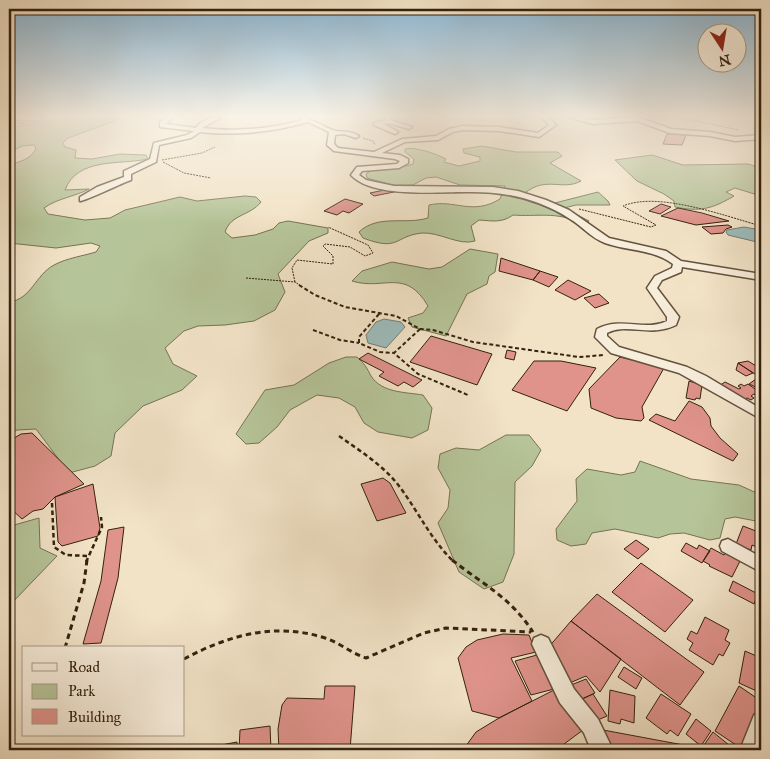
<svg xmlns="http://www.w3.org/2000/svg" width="770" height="759" viewBox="0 0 770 759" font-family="'IM FELL Great Primer',serif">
<rect width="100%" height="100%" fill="#f2e3c7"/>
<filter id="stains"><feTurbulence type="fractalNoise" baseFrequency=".004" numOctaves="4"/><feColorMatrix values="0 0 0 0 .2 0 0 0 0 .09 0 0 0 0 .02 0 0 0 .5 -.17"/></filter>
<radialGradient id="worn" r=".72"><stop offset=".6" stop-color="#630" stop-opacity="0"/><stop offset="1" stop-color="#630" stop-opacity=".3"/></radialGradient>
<path fill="#b6c599" stroke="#767354" d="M62,117H118L115,121L68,138L63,143L65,147L76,150L75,158L92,159L120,154L146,155L148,159C121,165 77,157 65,190L89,189C74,197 58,198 44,208L48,214L85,220L110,218L125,210L180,197L197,201L245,196L256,197L261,202C250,216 231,214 225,232L232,238L255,235L273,229L279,223L288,221L328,228V233L309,241L278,274L285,292L275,310L254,321L225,325L198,326L184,331L165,348L173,364L197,376L182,390L143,406L115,433L111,456L95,466L69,473L36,429L17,430L9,434V302C32,299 35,275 54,265C67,258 83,256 96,252L100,246L91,243L56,248L9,243V165C19,162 32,159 36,148L34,145L22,146L9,153V129L25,124L9,123V120L47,121Z
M482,146L516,152H558L562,156L550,163L581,181C561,192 543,173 520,198L543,206L598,192L608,201L610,205H576L564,208L589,221L579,223C558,211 535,217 513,215C502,223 493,221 479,220L471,226L475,241C459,246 440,232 422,233C394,236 400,252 363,238L359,232C378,214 405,225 428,218L429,205C455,199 472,216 500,199L505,186L460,185L436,177L426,178L413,185H392L367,178L366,174C376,164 399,170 413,164L414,159L405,152V149C414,146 437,154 446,159L444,162L459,166L480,161V157L464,153L463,149Z
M652,155L683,165L748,164L761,168V196L735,188L726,192L734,196C712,209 700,212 675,207L674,201L664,194L637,181L615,160Z
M470,249L498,254L495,272L489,276L487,284L467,294L446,336L412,327L408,318L423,313L428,306C405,267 384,291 352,281L362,271L392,262L429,269L442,267Z
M346,357H357C364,363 367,368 371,376C382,393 405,392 423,395L432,408L428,430L412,438L378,432L364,423L355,407L339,398L317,395L290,410L277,427L259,443L246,444L236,434L265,390L294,385L329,363Z
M506,435H529L541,450L532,466L515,482L514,554L503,582L484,589L459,572L438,523L448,508L450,490L438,468L440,454L456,448L479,450Z
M640,461L691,479L739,485L761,495V522L735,517L725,519L720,538L710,540L684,533L670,534L658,538L615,529L592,533L586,544L571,546L557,540L556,529L577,501L576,479L587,469L621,475L635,472Z
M39,518L40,548L57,556L9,606V530L14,525Z"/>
<path fill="#9dbdbd" stroke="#737f77" d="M744,227L761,230V243L728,235L726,232L727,230Z
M384,319L401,322L405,327L386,348L368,343L366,335L376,322Z"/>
<path fill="#df938b" stroke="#35210f" d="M667,134L686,135L682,145L663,144Z
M389,189L394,192L374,196L370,193Z
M345,199L363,204L349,213L343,211L337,215L324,211Z
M661,204L671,207L660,214L649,211Z
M678,208L702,213L729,221L696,225L661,216Z
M728,225L732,227L726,229L723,233L711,234L702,227Z
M501,258L540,271L533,280L499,271Z
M540,271L558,277L549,287L533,280Z
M568,280L591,291L575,300L555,290Z
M599,294L609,303L595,308L584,298Z
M431,336L492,354L477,385L410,362Z
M507,350L516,352L514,360L505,358Z
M368,353L422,380L413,387L404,382L398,386L379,376L384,372L359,359Z
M620,357L664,368L642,407L644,418L641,421L616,418L591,408L589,389Z
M534,361H561L596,368L567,411L512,390Z
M748,361L761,369V374L758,376L738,363Z
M738,363L753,373L746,376L736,370Z
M756,379L761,382L760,389L749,384Z
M689,381L702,385L700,399L696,398L695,400L686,398Z
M725,382L739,389L741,388L738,386L741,384L744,386L748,384L761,393L757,396L754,394L751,396L754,398L751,400L747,398L744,400L719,386Z
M689,401L702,407L710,418L711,426L720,438L738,454L733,461L649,420L656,414L675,421Z
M32,433L84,484L55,497L43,509L33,511L22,519L9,507V441L21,434Z
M383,478L390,483L406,513L377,521L361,484Z
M93,484L100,528L98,536L62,546L58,542L55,497Z
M743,526L761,533V549L752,545L751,550L736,544Z
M124,527L118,578L101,643L83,644L101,581L108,530Z
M636,540L649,549L638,559L624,549Z
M686,543L697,549L699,545L710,551L702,563L681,551Z
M729,547L743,555L732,577L709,566L710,565L703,561L711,548L724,555Z
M641,563L693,600L665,632L612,592Z
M733,581L758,594L754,604L729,591Z
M597,594L704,672L680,705L571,621Z
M705,617L729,630L725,640L730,643L723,656L719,654L713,665L689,650L693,643L687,639L691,631L697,634Z
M571,621L621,659L600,692L586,676L565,685L547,649Z
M503,634L529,635L536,652L511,658L532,701L499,718L472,711L458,658L466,647L477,640Z
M745,651L761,658V693L739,683Z
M537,655L554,689L531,695L515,661Z
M624,667L642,678L636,689L618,677Z
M586,679L595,693L575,702L566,687Z
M325,686H355L350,750H279L278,729L282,705L287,698L324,699Z
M739,686L761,701V709L742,749L715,731Z
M554,690L583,730L556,750H463L476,732L499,718Z
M610,690L635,696L634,723L621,719L620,724L608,721Z
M593,694L607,716L591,723L578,701Z
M661,694L691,714L678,736L670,730L667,734L646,718Z
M696,719L711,731L701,746L686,734Z
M270,726L271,750H239L240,730Z
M603,730L689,746L690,750H604Z
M713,732L729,745L726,750H710L704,745Z
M237,742V750H210L211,747Z"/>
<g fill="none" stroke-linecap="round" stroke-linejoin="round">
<g stroke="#64523d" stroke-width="3">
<path id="street" d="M167,117H174L166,124L196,128C201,120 213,117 222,117L202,128C236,132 270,129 303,120L299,117C313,117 323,128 336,131C345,132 352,131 359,136L356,138L344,134L335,135L334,144L338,148L374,152L402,139L436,136L449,129L462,126L499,127L538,133L549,125L542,117H548L556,125L539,137L499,131L462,130L453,132L438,140L405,142L382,153L400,155L408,159V163L399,168L362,171L359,175L366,180L394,186L493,187L518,191L546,200L569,210L609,238L666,251L681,261L761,274V280L682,267L681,272L662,280L657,288L679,317L676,325C649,338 628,322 607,333V336L619,347L687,367L706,376L761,409V419L679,373L611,353L595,337L597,329C623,316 644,332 667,321V317L647,288L655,276L672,268L673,264C653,249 627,251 605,243C591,238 582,226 570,219C538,198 503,191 465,192C436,192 372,198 351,175L357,167L397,164L400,161L395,159L334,151L327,145L329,132L308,122C273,132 237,136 200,132L191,138L159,145L156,162L131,174V180C122,183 85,201 80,201V197L97,187L124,177V171L150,159L154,143L187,135L194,131L160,127V122Z
M384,117H390L393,121L412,127L409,129L388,123L383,124L397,131L398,132L395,134L374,125V123L386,120Z
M567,117L593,120L638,117L671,129L710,132L735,137L761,135V139L735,141L710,136L670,133L637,121L593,124Z
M728,539L761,557V572L722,551L720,546L722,541Z
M541,635L548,638L574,689L598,719L613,750H591L584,733L560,703L532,644L534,638Z
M761,712V750H740L754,715Z"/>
</g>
<path stroke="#35210f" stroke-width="1" stroke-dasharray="2 1" stroke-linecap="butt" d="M677,117L739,130
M363,138L373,141L375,145
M162,160L202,153L215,147
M163,162L184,173L211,178
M579,209L651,227L656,225L623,206C658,191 725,216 761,226
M246,278L295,282L301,286
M295,282L292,268L297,260L333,264V256L323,246L325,244L350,247L365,256L373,253L368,245L328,227"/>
<path stroke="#35210f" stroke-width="2" stroke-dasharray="4 2.5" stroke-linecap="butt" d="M299,285L315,295L345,307L396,316L420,329L433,330L473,342L579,357L604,355
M379,314L359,337V343L380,352L394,353
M420,329L394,353L418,374L468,395
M313,330L340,340L359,343"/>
<path stroke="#35210f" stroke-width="2.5" stroke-dasharray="4.5 3" stroke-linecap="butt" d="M339,436C360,451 383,465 399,486C418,511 431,540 454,562
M52,503L54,547L66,555L88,556
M86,562L102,527L101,517"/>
<path stroke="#35210f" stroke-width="3" stroke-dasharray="5.5 4" stroke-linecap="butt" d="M452,560C484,585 510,597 533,632
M65,648L84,583L87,560
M184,659C229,635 275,622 325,638C340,643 351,653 366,658L424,633L446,628L531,632"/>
<use href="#street" fill="#f7eddb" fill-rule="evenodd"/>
</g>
<linearGradient id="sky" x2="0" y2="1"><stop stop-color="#8ab8d7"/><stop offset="0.52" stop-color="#f9f2e6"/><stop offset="1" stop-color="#f9f2e6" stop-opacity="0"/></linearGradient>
<rect width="770" height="223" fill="url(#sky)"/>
<rect width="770" height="759" fill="none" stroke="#f2e3c7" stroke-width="30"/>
<rect x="10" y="10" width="750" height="739" fill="none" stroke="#35210f" stroke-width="2.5"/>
<rect x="15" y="15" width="740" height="729" fill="none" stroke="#35210f"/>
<rect x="22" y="646" width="162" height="90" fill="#f7eddb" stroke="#a99b89"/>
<rect x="32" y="663" width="25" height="8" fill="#f7eddb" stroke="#a99b89"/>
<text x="68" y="672" font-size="15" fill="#35210f">Road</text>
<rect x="32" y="684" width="25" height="15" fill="#b6c599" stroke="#a99b89"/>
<text x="68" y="696" font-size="15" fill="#35210f">Park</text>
<rect x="32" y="709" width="25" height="15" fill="#df938b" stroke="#a99b89"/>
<text x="68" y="722" font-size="15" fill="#35210f">Building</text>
<g transform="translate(722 48) rotate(168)"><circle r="24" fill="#f7eddb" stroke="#a99b89"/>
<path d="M0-4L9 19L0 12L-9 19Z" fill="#8f2418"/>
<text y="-8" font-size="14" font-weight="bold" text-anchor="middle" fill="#35210f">N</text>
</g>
<rect width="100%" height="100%" filter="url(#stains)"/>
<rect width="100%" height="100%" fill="url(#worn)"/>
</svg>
